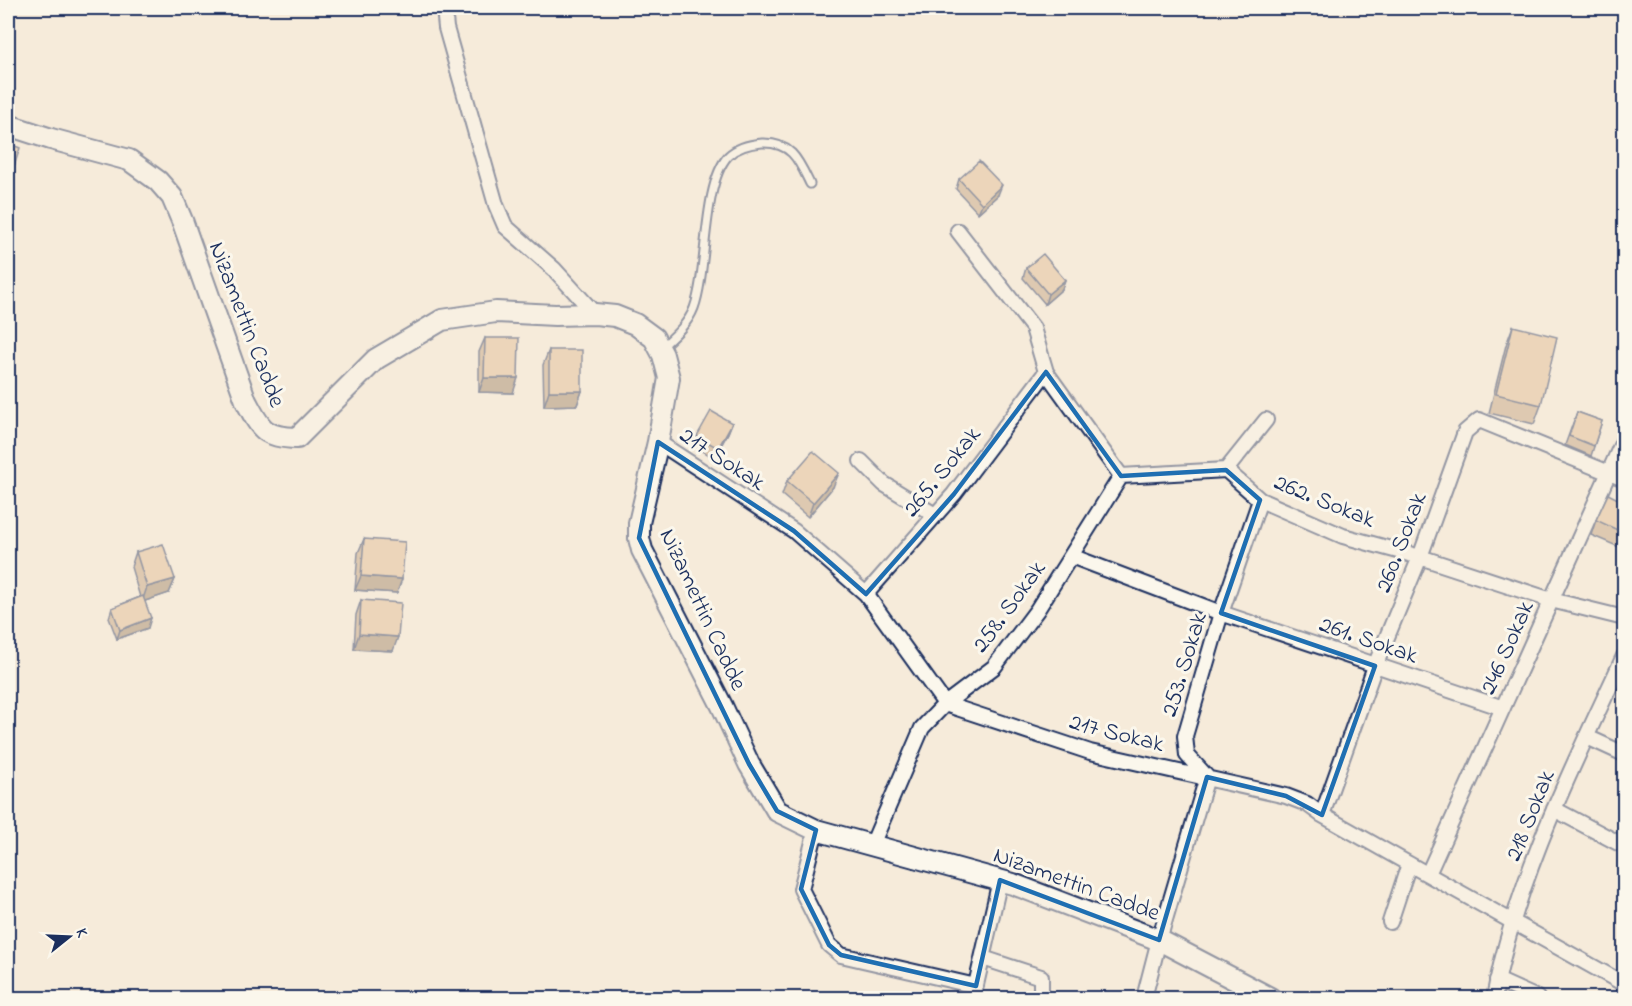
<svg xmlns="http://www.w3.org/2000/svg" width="1632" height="1006" viewBox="0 0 1632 1006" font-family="'Indie Flower',sans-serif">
<rect width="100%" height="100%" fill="#f6ebda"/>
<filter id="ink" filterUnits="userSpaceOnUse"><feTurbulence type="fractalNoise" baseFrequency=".0167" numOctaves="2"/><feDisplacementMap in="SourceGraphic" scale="12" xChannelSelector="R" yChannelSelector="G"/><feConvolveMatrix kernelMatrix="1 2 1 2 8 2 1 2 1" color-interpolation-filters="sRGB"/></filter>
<g filter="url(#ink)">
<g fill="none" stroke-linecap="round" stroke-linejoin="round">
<g stroke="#1b2f5e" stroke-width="11">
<path id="lane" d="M662,347C674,336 688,324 694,308C708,270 702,185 728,156C737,147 750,144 762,143C792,142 799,161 810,184"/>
</g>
<g stroke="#1b2f5e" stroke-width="18">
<path id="street" d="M444,8L446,28L496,205L505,226L554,269L595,314
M958,231L1033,328L1046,372L1121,476
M658,442L794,531L866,594L945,704L1090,752L1286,796L1307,804L1322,815L1409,864L1624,984
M861,461L884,484L935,515
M1226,470L1266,420
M1121,476L1226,470L1260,500L1343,536L1420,557L1551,600L1624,618
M1071,556L1221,613L1503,708
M866,594L954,494L1046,372
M1587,737L1624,754
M1554,809L1624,846
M1322,815L1375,666L1420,557L1465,432L1479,420L1624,479
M816,830L801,889L829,945L841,955L976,986
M872,845L922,728L945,704L994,667L1037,610L1121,476
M1428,874L1624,439
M1390,922L1409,864
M983,958L1041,977V998
M1497,980L1537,998
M973,998L1000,880
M1144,998L1159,940L1207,777L1187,755L1185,736L1221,613L1260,500
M1494,998C1516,878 1573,766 1624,656"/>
</g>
<g stroke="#1b2f5e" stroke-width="24">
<path id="secondary" d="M8,125L51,139L129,160L158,181L172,197L183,223L246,401C261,429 263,437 297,438L376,359L442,320L496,312L555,315L595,314L615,316L635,324L654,338L663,355L669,378L658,442L639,523V538L642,550L722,706L749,764L777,811L816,830L1013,884L1159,940L1270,998"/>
</g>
<use href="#lane" stroke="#fbf7ec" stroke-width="7"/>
<use href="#street" stroke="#fbf7ec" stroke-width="14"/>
<use href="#secondary" stroke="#fbf7ec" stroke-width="20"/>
</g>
<path fill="#c2a17e" stroke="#1b2f5e" stroke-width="1.5" d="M959,179L998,195L978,213L956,189Z
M1026,268L1062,289L1045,304L1023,278Z
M1513,326L1541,405L1534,424L1489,413L1506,345Z
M485,338L513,393L479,392V352Z
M549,350L582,391L577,405L544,406L543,365Z
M1577,412L1602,421L1591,456L1565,445Z
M732,423L728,433L714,458L693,445L697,436Z
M787,481L833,487L808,517L782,495Z
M1624,502V536L1619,547L1591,535L1596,520Z
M364,539L397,593L355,590L358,553Z
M136,552L175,579L169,593L145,601L148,628L117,639L109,618L112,608L140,597L131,567Z
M361,600L393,651L354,649L356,615Z"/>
<path fill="#9e8366" stroke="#1b2f5e" stroke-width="1.5" d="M1002,185L998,195L978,213L982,204Z
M1065,280L1062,289L1045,304L1048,294Z
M484,378H518L513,393L479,392Z
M549,391H582L577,405L544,406Z
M732,423L728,433L714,458L718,448Z
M839,473L833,487L808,517L813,503Z
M361,576L402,579L397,593L355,590Z
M175,579L169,593L142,602L147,587Z
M151,618L148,628L117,639L120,630Z
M359,634L398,637L393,651L354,649Z"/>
<path fill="#e1bb92" stroke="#1b2f5e" stroke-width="1.5" d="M8,143L20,148L10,179L8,178Z
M979,161L1002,185L982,204L959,179Z
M1043,254L1065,280L1048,294L1026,268Z
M1513,326L1557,337L1541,405L1496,394Z
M485,338H519L518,378H484Z
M549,350H582V391H549Z
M711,411L732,423L718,448L697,436Z
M1577,412L1602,421L1594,446L1569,436Z
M813,451L839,473L813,503L787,481Z
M1608,494L1624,502V533L1596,520Z
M364,539L405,542L402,579L361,576Z
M163,544L175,579L147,587L136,552Z
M143,596L151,618L120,630L112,608Z
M361,600L401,603L398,637L359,634Z"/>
</g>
<path d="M0 0H1632V1006H0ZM1046,372L1121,476L1226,470L1260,500L1221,613L1375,666L1322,815L1286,796L1207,777L1159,940L1000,880L976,986L841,955L829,945L801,889L816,830L777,811L749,764L639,538L658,442L794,531L866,594L954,494Z" fill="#f6ebda" fill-opacity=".55" fill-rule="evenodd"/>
<path fill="none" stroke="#1f6fb2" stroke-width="4.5" stroke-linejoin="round" d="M1046,372L1121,476L1226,470L1260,500L1221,613L1375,666L1322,815L1286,796L1207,777L1159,940L1000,880L976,986L841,955L829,945L801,889L816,830L777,811L749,764L639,538L658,442L794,531L866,594L954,494Z"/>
<g text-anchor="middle" stroke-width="6" stroke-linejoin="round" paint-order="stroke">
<g font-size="24" fill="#1b2f5e" stroke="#fbf7ec">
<text transform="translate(248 324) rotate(69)" y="8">Nizamettin Cadde</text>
<text transform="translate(723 458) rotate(33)" y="8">217 Sokak</text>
<text transform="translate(941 471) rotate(-51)" y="8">265. Sokak</text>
<text transform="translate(1325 500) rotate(22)" y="8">262. Sokak</text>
<text transform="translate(1400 542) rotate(-69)" y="8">260. Sokak</text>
<text transform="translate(1008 606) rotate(-54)" y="8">258. Sokak</text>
<text transform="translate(704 609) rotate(65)" y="8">Nizamettin Cadde</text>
<text transform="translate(1369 639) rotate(19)" y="8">261. Sokak</text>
<text transform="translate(1506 647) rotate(-66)" y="8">246 Sokak</text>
<text transform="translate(1183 664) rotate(-73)" y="8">253. Sokak</text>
<text transform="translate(1117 732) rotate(14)" y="8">217 Sokak</text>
<text transform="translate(1529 815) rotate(-68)" y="8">218 Sokak</text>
<text transform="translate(1077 883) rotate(20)" y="8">Nizamettin Cadde</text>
</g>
</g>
<rect width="1632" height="1006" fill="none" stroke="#fbf7ec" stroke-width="30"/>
<rect x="15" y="15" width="1602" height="976" fill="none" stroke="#1b2f5e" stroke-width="2" filter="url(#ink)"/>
<g transform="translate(69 937) rotate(72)" stroke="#fbf7ec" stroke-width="4.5" paint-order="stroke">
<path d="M0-4.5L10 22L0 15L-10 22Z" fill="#1b2f5e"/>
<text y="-9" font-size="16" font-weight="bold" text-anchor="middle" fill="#1b2f5e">K</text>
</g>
</svg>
